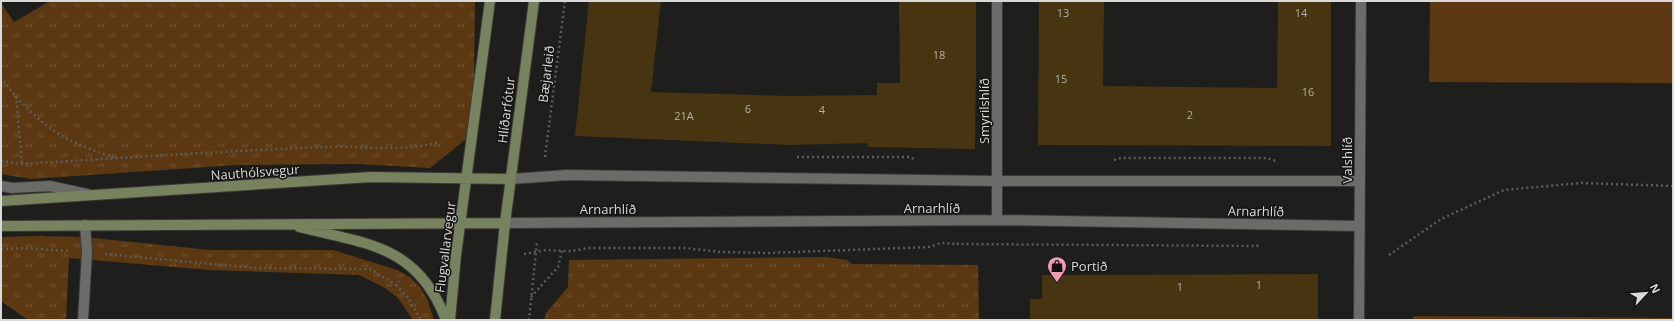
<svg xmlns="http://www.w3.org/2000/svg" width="1674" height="321" viewBox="0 0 1674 321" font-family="'Open Sans',sans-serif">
<defs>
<pattern id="grass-tufts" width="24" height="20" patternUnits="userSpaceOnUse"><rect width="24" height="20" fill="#5c3812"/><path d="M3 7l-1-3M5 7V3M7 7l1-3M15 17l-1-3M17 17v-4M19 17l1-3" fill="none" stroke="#735434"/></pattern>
</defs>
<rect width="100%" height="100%" fill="#1e1e1c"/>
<path fill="url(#grass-tufts)" d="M50,1H475L474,82L466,139L430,168L359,164L237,165L31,179L1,174V3L14,22Z
M35,236L84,237L210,250H333L397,270L410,277L420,287L428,301L434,320H413L398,298L385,288L359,275L209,270L69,258L66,320H28L1,301V237Z
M826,257L847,260L852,264L978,265L979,320H544L546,313L568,287L569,260Z"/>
<path fill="#5c3812" d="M1430,1H1673V83L1429,82Z
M1413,316L1673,318V320H1413Z"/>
<path fill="#463510" d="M589,1H661L651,92L791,96L877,95V83H900L899,1H976V68L975,149L868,147L867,143L791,145L575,136Z
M1039,1H1104L1103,86L1277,88L1278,1H1331V146L1038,145Z
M1318,274V320H1030V299H1042V275Z"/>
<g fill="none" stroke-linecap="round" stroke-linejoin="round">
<g stroke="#3a3a38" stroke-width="12">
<path id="lane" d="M1,186L12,188L50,186L87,194
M83,320L87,252L85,225"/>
</g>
<g stroke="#3a3a38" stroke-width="12">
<path id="street" d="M997,1V220
M511,179L567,175L997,181H1360
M505,223L997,220L1359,226
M1359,320L1361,1"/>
</g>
<g stroke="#3a3a38" stroke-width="12">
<path id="secondary" d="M1,201L371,177L511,179
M1,226L505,223
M299,227C367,244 418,245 446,320
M450,320L456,255L490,1
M495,320L505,223L534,1"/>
</g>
<path stroke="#5c5c5a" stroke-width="2.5" stroke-dasharray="2 3" stroke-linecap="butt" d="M1,77C15,98 42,125 64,137C80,146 98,152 116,158
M16,96L22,164
M545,157L565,1
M797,157H910L916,160
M1114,160L1121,158H1267L1276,161
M1,161L22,164C122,158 223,151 324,147C359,145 405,153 438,142
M957,243L958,244L1257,246L1259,244
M1,249L24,248L68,251
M105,254L255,268L370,269L396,285L399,281
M524,254L546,250L571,251L589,248H685L721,252L768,253L929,247L941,243L958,244
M1389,255L1441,219L1504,190L1581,183L1673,186
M396,285L408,298L421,320
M531,297L558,267L562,251
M529,320L537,242"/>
<use href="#lane" stroke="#6b6b68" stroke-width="10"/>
<use href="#street" stroke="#6b6b68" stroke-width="10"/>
<use href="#secondary" stroke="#77825f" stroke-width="10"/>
</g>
<defs>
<g id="shop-pin" transform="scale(1)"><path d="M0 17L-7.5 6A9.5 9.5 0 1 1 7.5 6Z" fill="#f19ab4" stroke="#151513"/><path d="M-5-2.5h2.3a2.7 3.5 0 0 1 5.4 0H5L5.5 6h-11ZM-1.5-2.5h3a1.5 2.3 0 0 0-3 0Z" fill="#111"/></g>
</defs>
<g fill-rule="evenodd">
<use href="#shop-pin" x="1057" y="266"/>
</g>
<g text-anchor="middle" stroke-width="3" stroke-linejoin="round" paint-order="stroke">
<g font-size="11" fill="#b4b0a5">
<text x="1063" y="17">13</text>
<text x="1301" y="17">14</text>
<text x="939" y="59">18</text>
<text x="1061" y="83">15</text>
<text x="1308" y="96">16</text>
<text x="748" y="113">6</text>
<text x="822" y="114">4</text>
<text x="1190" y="119">2</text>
<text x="684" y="120">21A</text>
<text x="1259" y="289">1</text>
<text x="1180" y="291">1</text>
</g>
<g font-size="13" fill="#d9d9d7" stroke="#151513">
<text transform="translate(546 74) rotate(-83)" y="5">Bæjarleið</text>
<text transform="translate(506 110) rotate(-83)" y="5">Hlíðarfótur</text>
<text transform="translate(984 111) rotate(-90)" y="5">Smyrilshlíð</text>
<text transform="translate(1347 160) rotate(-90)" y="5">Valshlíð</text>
<text transform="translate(255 172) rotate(-4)" y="5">Nauthólsvegur</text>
<text x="932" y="213">Arnarhlíð</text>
<text x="608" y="214">Arnarhlíð</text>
<text transform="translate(1256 211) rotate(1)" y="5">Arnarhlíð</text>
<text transform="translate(445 247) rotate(-83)" y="5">Flugvallarvegur</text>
</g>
<g font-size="13" fill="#d9d9d7" stroke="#151513" text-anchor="start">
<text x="1071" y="271">Portið</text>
</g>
</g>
<rect width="1674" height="321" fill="none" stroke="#d9d9d7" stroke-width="4"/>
<g transform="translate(1646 293) rotate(64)" stroke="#151513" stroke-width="3" paint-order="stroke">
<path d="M0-3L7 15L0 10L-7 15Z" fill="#d9d9d7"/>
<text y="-6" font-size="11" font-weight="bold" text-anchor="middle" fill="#d9d9d7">N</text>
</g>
</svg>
